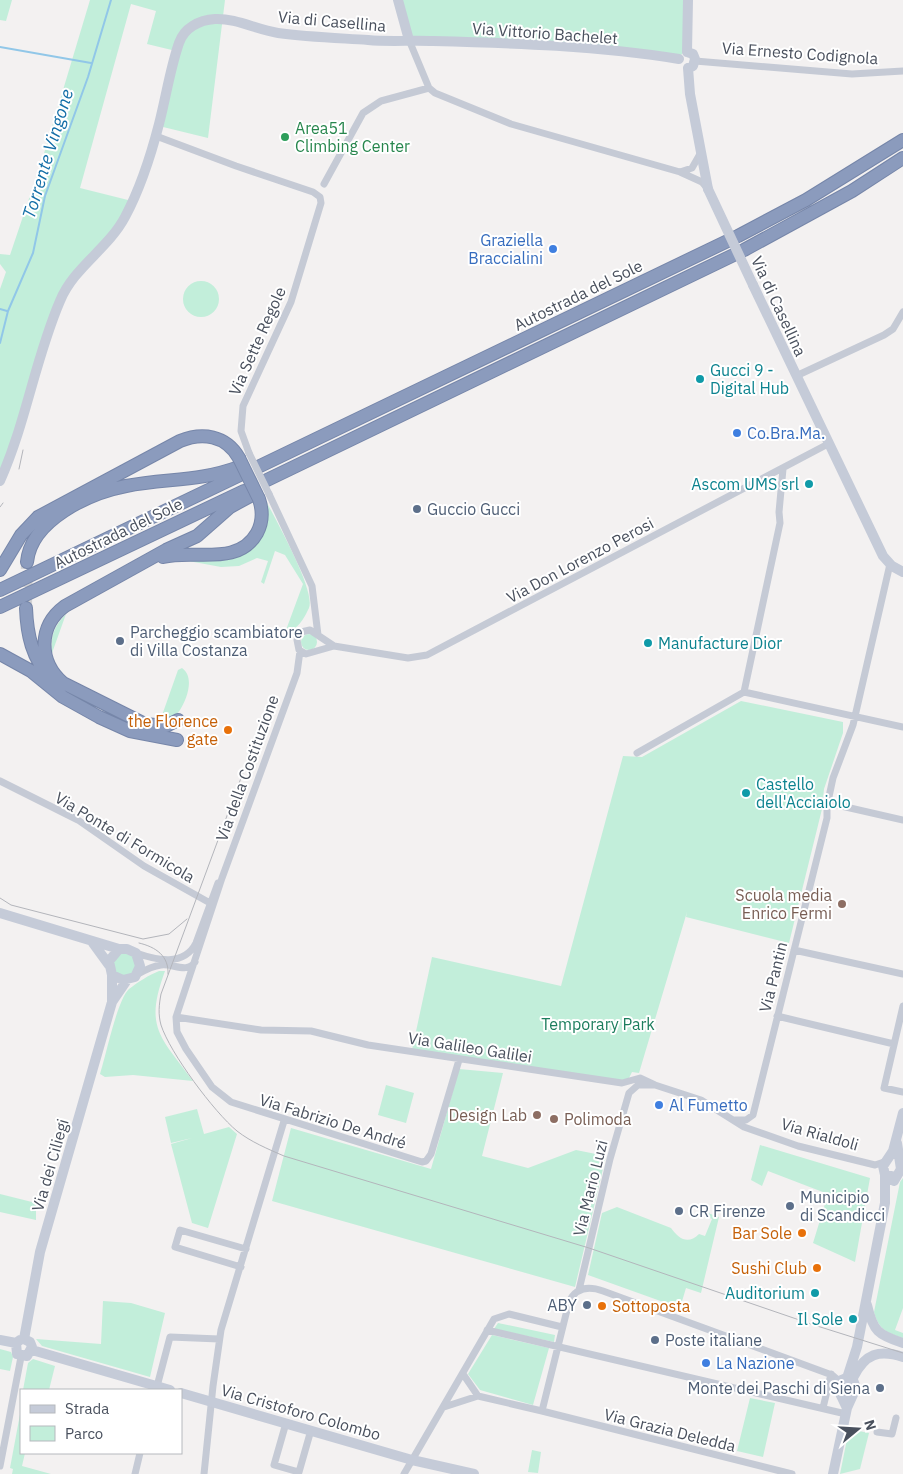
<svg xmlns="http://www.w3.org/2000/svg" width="903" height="1474" viewBox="0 0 903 1474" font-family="'IBM Plex Sans',sans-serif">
<rect width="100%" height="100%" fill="#f3f1f1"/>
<path fill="#c2eeda" d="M0,0H12L6,21L0,20Z
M90,0H225L208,138L159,126L176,51L147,44L156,11L131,4L80,188L132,201L130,208L68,284L0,481V289L6,272L0,264V254L10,255L42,160Z
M398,0H688L684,52L680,56L409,40Z
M183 299a18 18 0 1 1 36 0a18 18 0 1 1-36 0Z
M264,497C274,517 316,590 309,608C305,616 301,625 291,631L286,630L303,584L285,555L275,551L264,584L261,582L268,561L257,558L239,566L221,567L183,560L245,552Z
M66,614L52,653C50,637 54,626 66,614Z
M301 642a8 8 0 1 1 16 0a8 8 0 1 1-16 0Z
M182,668C195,677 187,699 180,710C177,715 171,717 167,721H160L178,670Z
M741,701L843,722V733L824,789L822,809L789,943L686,917L687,912L639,1073L632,1072L629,1078L625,1081L412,1050L432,957L561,986L623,756L642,757Z
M121,953L133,955L136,970L127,977L116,973L113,961Z
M159,971H165C144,1028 160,1036 193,1081L133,1075L105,1077L100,1074C106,1056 117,1000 129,989C138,982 149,975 159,971Z
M459,1069L503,1073L482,1156L528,1168L576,1150L606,1156L575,1287L272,1201L291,1128L431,1169Z
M386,1085L414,1093L406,1123L378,1115Z
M197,1109L204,1134L229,1127L237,1134L208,1228L192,1223L171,1144L192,1138L171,1143L165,1117Z
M760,1145L870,1178L855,1262L813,1243L828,1194L768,1171L762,1186L751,1180Z
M903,1178V1308L895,1330L903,1333V1338C886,1332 879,1330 874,1312L900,1182Z
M0,1194L36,1203V1220L0,1212Z
M617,1207L671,1228C679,1239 688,1245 699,1234L705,1236L712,1219L706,1216L708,1213L719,1217L701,1293L686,1288L680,1308L588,1275L602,1213Z
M103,1301L131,1303L165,1313L150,1377L42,1346L36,1339L101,1344Z
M498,1323L555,1335L554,1342L494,1329Z
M492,1335L549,1348L533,1405L480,1390L468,1374Z
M0,1349L11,1352L13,1357L10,1371L0,1369Z
M33,1359L55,1366L49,1390H23L28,1363Z
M750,1398L775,1403L763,1457L737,1451Z
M21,1409L20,1451L25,1453L22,1466L51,1474H12L13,1469L10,1468Z
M849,1429L869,1433L860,1469L840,1474Z
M532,1450L541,1452L538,1473L528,1472Z"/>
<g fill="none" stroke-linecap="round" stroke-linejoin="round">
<path stroke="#91c7e8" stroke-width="2" d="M0,47L91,63
M0,309L7,311
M0,343L8,311L33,253L45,196L88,77L111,0"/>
<path stroke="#d1d1d3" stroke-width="12" stroke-dasharray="12 6" stroke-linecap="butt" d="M26,605L27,562"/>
<g stroke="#7686a9" stroke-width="14">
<path id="highway" d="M260,466L738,236L806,200L903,140
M267,480L744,250L852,191L903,158
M163,557C194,549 238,567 257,533C263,522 263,511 259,499
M27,562C31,520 89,493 126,486C167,478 198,482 239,467
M0,570L21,535L38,517L180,441C202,432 226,435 239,458
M0,590L242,474
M0,607L244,491
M26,608C27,635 32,658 51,679
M0,654L31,671L63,697L99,717L130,731L177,740
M178,720L166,726L145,724L63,683C38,661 38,626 65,606L166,550L197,536L230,507L252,495"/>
</g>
<path stroke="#c5cad5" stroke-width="7" d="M409,40L429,88L435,93L511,124L680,172L702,182L707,188
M695,61L852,74L903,71
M156,136L236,166L313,192L320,197L321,203L291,302L243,406L241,431L249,453
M680,172L692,168L700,154
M324,184L363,113L381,101L429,88
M796,376L884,335L893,329L903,312
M269,494L312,586L318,635
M334,646L306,654L299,650L297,640L301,632L310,630L334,646L408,658L427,655L828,444
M300,651L297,673L222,878L176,1017L177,1032L186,1049L212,1087L231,1102L422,1162L426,1161L431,1154L459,1060
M744,692L780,523L779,512L783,469
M637,753L744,692L903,727
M0,781L78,820L144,866L210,903
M827,806L837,805L903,820
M794,950L903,974
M136,953C156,960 184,967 196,943L218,883
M138,974C145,970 152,966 161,965C172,963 187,974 195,962
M903,1006L884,1088L903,1092
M777,1016L894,1044
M176,1017L261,1030L311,1031L368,1045L622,1083L640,1078L655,1085L701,1100L744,1127L798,1146L875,1165L884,1162
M735,1120H746L753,1115L827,818V806L833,778L853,725L890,564
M241,1267L175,1247L180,1230L246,1249
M579,1290L610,1159L629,1093L638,1085H653
M487,1330L846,1414
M463,1374L478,1396
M156,1390L170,1337L219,1339
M444,1407L478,1396L542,1411L569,1302C576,1287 589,1286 603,1291L832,1375L839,1381
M823,1408L831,1374
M542,1411L792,1474
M286,1423L274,1465L299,1472L311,1430
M877,1432L892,1434L896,1418
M0,1466L21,1357
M135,1474L140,1453
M204,1474L213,1386L221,1330L284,1121
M404,1474L494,1319L509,1314L562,1327"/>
<path stroke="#c5cbd8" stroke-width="10" d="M398,0L409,40
M687,52L688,0
M687,52L693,54L695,59L693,66L688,68
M688,68L690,94L708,189
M753,285L883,556L892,566L903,572
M0,481C26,423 35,359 60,301C74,267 108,249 125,217C140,189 151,155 159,124C166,97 170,69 179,43C184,28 199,20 215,19C236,18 257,30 278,33C308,37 338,38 368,40C390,42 411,40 433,41C513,43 600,46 679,59
M0,913L119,949
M93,943L109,965
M112,1002L127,980
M896,1177L885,1175L883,1166L893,1151L903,1113
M894,1181L901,1169L897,1143
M867,1305C873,1331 878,1335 903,1343
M24,1339L40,1252L112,1002V975L109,961L119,949H127L136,953L140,966L135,977L123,980L112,975
M0,1340L16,1343L20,1340
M16,1343L17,1354L27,1356L32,1347L30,1342L24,1339
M32,1350L170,1390
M854,1376C865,1354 879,1349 903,1357
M847,1378L857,1347L885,1203V1175
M181,1393L412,1460L474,1474
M833,1474L847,1408L856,1388L853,1380L846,1378L839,1381L837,1387L847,1408"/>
<use href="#highway" stroke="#8b9bbd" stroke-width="12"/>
<path stroke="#b3b5bb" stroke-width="1" d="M19,469L23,450
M0,507L3,503
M251,751L161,994C159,1005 158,1014 161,1025C170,1053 214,1112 237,1131C251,1142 268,1149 284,1156L589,1248L814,1325L903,1353
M0,898L11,905L143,939L169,934L187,919
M139,943C156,947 169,956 168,974"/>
<g stroke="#7686a9" stroke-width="14" stroke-linecap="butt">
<path id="highway-bridge" d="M239,458L259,499"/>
</g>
<path stroke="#c5cad5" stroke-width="7" d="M249,453L269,494"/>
<path stroke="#c5cbd8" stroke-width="10" d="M708,189L753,285"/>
<use href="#highway-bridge" stroke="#8b9bbd" stroke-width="12"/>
</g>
<circle fill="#2e9e5b" stroke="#fff" stroke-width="2" cx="285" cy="137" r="5"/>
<g fill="#3f7fe0" stroke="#fff" stroke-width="2">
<circle cx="553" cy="249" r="5"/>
<circle cx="737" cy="433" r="5"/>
<circle cx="659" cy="1105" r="5"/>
<circle cx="706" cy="1363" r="5"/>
</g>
<g fill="#0f9aa8" stroke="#fff" stroke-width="2">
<circle cx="700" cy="379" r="5"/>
<circle cx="809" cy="484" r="5"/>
<circle cx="648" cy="643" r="5"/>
<circle cx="746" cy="793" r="5"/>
<circle cx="815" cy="1293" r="5"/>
<circle cx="853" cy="1319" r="5"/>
</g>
<g fill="#5c6f8a" stroke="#fff" stroke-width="2">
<circle cx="417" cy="509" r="5"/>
<circle cx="120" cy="641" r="5"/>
<circle cx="790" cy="1206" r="5"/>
<circle cx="679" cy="1211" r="5"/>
<circle cx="587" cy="1305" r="5"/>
<circle cx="655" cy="1340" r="5"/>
<circle cx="880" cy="1388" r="5"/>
</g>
<g fill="#e8710a" stroke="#fff" stroke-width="2">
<circle cx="228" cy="730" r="5"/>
<circle cx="802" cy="1233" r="5"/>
<circle cx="817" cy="1268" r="5"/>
<circle cx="602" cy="1306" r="5"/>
</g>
<g fill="#8d6e63" stroke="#fff" stroke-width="2">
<circle cx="842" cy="904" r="5"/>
<circle cx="537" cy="1115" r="5"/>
<circle cx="554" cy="1119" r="5"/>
</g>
<g text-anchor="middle" stroke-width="4" stroke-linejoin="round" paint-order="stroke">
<g font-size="16" fill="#49505d" stroke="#fff">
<text transform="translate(332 21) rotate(5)" y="6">Via di Casellina</text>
<text transform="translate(545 33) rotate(4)" y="6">Via Vittorio Bachelet</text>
<text transform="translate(800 53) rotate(4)" y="6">Via Ernesto Codignola</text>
<text transform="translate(578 295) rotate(-26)" y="6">Autostrada del Sole</text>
<text transform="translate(779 306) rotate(65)" y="6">Via di Casellina</text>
<text transform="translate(257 341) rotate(-66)" y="6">Via Sette Regole</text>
<text transform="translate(118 533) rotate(-26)" y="6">Autostrada del Sole</text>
<text transform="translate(580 560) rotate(-28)" y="6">Via Don Lorenzo Perosi</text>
<text transform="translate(247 768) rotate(-70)" y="6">Via della Costituzione</text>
<text transform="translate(125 837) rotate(31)" y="6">Via Ponte di Formicola</text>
<text transform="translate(773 977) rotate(-76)" y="6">Via Pantin</text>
<text transform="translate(470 1047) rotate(9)" y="6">Via Galileo Galilei</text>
<text transform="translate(333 1121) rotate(17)" y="6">Via Fabrizio De André</text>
<text transform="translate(820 1134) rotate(16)" y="6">Via Rialdoli</text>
<text transform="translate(50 1165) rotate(-74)" y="6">Via dei Ciliegi</text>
<text transform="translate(590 1188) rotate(-76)" y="6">Via Mario Luzi</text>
<text transform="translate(301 1412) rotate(16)" y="6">Via Cristoforo Colombo</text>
<text transform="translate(670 1430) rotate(14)" y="6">Via Grazia Deledda</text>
</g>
<g font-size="16" fill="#27864d" stroke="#fff" text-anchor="start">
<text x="295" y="134">Area51<tspan x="295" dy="18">Climbing Center</tspan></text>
</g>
<g font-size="16" fill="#366cbe" stroke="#fff" text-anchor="start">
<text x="543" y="246" text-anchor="end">Graziella<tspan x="543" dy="18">Braccialini</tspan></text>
<text x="747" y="439">Co.Bra.Ma.</text>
<text x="669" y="1111">Al Fumetto</text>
<text x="716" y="1369">La Nazione</text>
</g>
<g font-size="16" fill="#0d838f" stroke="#fff" text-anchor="start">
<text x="710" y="376">Gucci 9 -<tspan x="710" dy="18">Digital Hub</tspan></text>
<text x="799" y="490" text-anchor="end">Ascom UMS srl</text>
<text x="658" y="649">Manufacture Dior</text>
<text x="756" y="790">Castello<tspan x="756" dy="18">dell'Acciaiolo</tspan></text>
<text x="805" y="1299" text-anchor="end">Auditorium</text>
<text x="843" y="1325" text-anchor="end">Il Sole</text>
</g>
<g font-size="16" fill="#4e5e75" stroke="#fff" text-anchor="start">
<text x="427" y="515">Guccio Gucci</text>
<text x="130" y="638">Parcheggio scambiatore<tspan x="130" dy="18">di Villa Costanza</tspan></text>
<text x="800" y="1203">Municipio<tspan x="800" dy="18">di Scandicci</tspan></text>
<text x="689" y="1217">CR Firenze</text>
<text x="577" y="1311" text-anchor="end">ABY</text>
<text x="665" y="1346">Poste italiane</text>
<text x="870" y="1394" text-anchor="end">Monte dei Paschi di Siena</text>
</g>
<g font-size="16" fill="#c56008" stroke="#fff" text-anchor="end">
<text x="218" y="727">the Florence<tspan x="218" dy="18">gate</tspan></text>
<text x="792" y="1239">Bar Sole</text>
<text x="807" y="1274">Sushi Club</text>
<text x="612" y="1312" text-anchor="start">Sottoposta</text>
</g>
<g font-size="16" fill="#785e54" stroke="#fff" text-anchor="end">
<text x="832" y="901">Scuola media<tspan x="832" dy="18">Enrico Fermi</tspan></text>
<text x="527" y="1121">Design Lab</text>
<text x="564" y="1125" text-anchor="start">Polimoda</text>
</g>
<g font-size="16" fill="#1c7d5d" stroke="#fff">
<text x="598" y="1030">Temporary Park</text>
</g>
<g font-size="18" font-style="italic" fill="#136ea7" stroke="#fff">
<text transform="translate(48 154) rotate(-73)" y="6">Torrente Vingone</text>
</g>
</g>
<rect x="20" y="1389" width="162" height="65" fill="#ffffff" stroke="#b6b9be"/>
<rect x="30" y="1405" width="25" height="8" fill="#c5cbd8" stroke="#b6b9be"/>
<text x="65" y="1414" font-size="15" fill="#49505d">Strada</text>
<rect x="30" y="1426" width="25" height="15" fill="#c2eeda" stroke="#b6b9be"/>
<text x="65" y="1439" font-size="15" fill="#49505d">Parco</text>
<g transform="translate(858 1429) rotate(72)" stroke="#ffffff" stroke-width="4" paint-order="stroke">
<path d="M0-4L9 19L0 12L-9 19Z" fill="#49505d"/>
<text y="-8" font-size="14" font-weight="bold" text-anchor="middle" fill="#49505d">N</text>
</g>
</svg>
